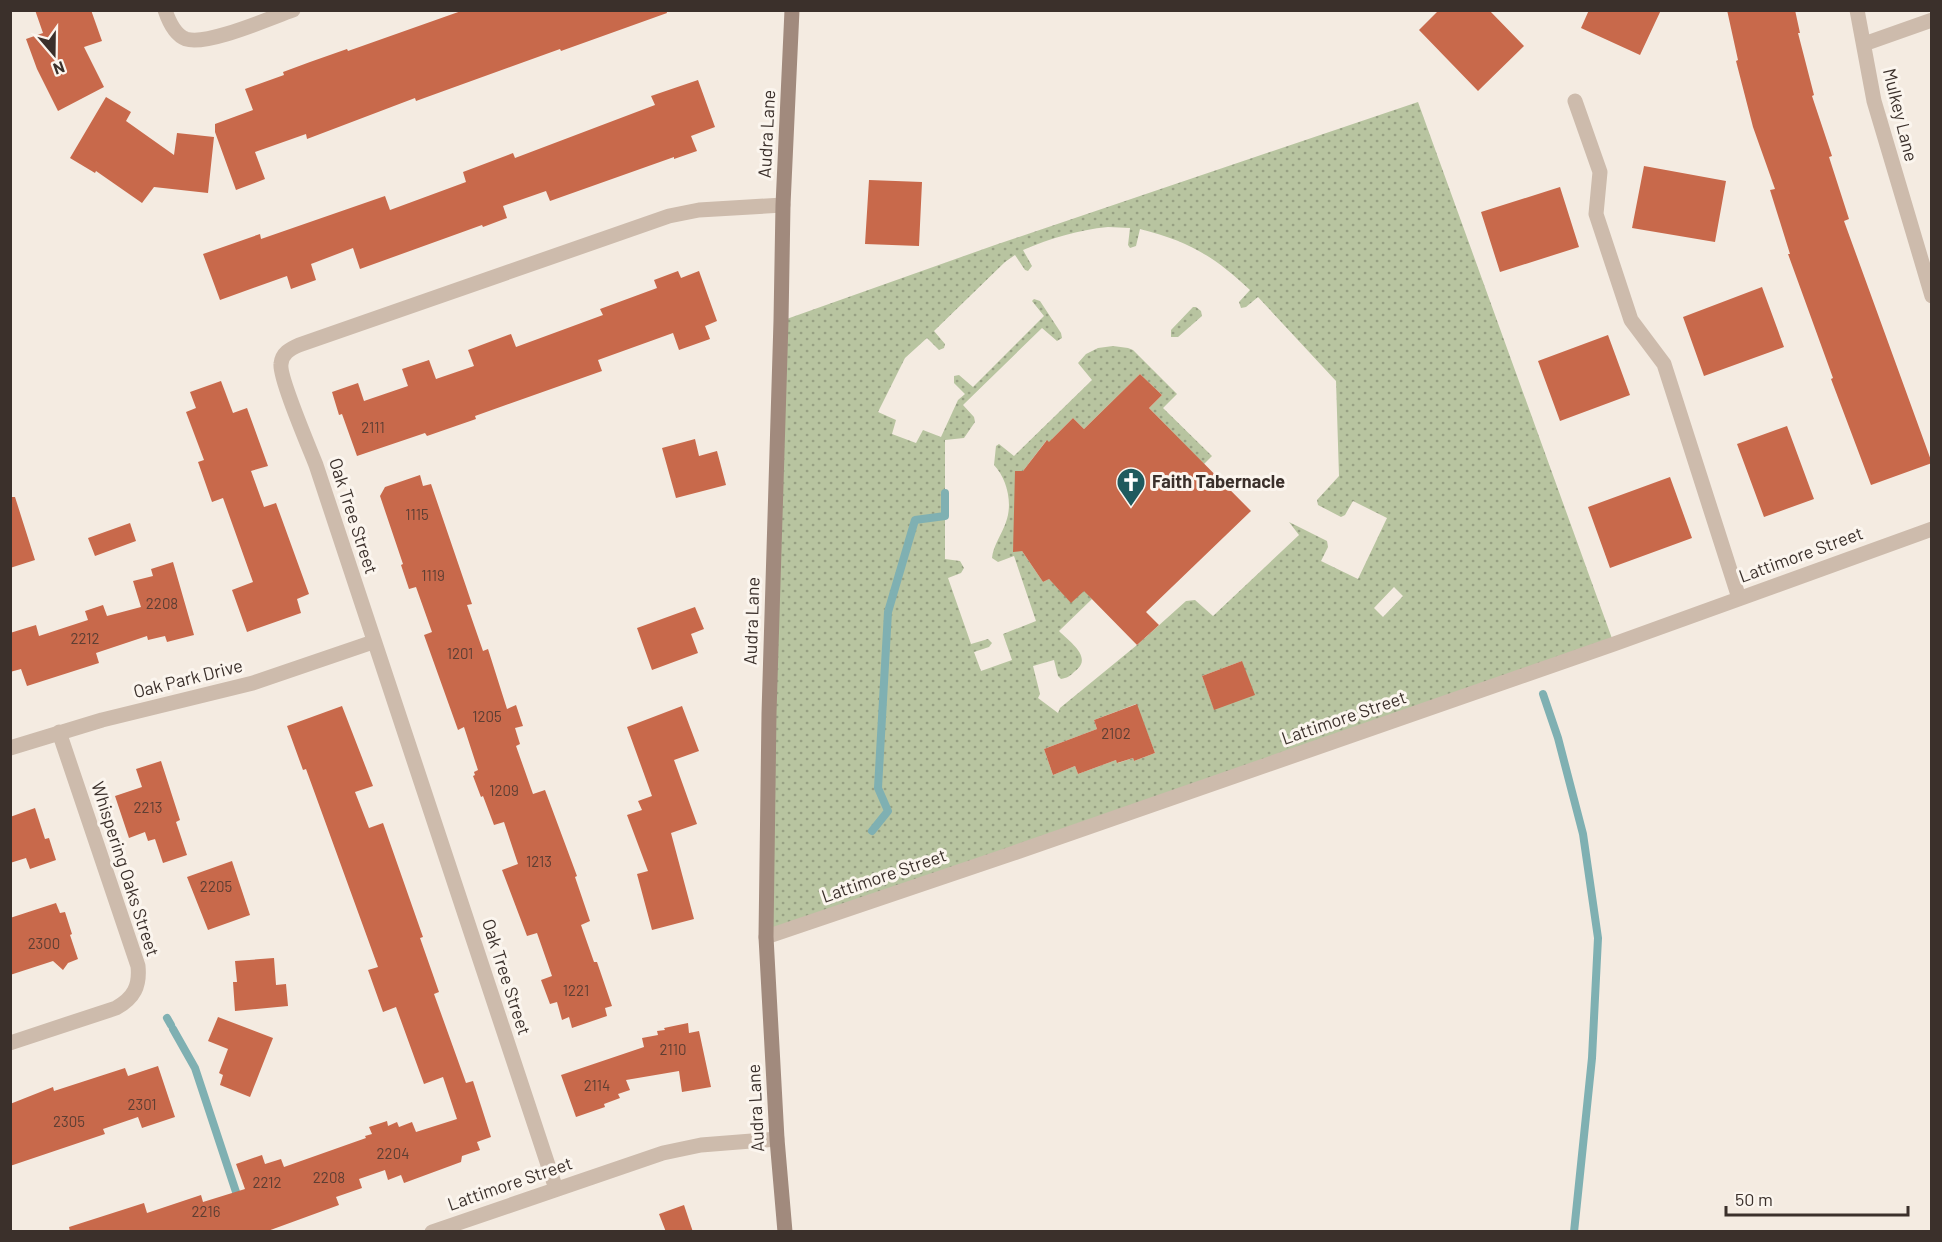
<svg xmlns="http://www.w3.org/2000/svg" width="1942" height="1242" viewBox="0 0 1942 1242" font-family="Barlow,sans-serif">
<defs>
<pattern id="green-dots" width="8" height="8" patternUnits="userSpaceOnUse" patternTransform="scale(1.5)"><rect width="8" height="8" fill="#b8c4a0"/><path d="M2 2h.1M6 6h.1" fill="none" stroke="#97a083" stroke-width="1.8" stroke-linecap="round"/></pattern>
</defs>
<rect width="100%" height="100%" fill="#f4ebe1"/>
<path fill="url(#green-dots)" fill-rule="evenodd" d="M1418,102L1614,644L766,937L781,321L995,245ZM1108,227L1130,228L1128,245L1130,248L1136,246L1140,229C1188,241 1214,256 1250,290L1239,302L1241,308L1246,307L1258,297L1336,381L1339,476L1317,500L1318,505L1341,517L1345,515L1353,501L1387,518L1358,579L1321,561L1328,547L1327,541L1289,522L1299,535L1213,616L1195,600L1186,601L1137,645L1060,708L1058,713L1038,698L1040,694L1033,666L1054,660L1058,676L1061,679C1067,678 1070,676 1074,672C1094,658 1071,643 1059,631L1092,599L1084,590L1071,602L1049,579L1043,582L1022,551H1013L1023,471L1046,441L1052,443V439L1073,418L1084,429L1140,374L1162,395L1149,408L1204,464L1212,456L1163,408L1177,394L1133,350L1128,348L1113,346L1098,348L1086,354L1078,363L1092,380L1014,456L999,444L996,446L994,465C1007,479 1013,503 1006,522C1002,534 993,546 992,558L998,562L1014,556L1036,621L1003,634L1012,660L981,671L974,652L989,647L992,643L988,639L971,644L948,578L961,573L964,568L960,561L945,559V440L964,438L975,422L974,417L963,405L1042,328L1057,341L1062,338L1061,333L1040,301L1034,299L1032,301L1044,316L973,387L959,375L954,376V383L965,394L958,400L941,437L923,430L916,443L892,434L896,420L878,412L905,358L927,338L939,350L944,348L945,344L934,331L1005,262L1015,255L1025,270L1028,271L1032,266L1023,250C1051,238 1078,230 1108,227ZM1394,587L1403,596L1383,617L1374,608ZM1242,661L1214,709L1202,676ZM1136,704L1155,753L1134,761L1133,758L1118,763L1116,760L1078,774L1075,766L1053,775L1044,749L1097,729L1094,720Z
M1193,307H1196L1201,311L1202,316L1178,337H1171V330Z"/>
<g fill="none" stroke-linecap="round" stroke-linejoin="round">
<path stroke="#7fb0b2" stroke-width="8" d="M1543,694L1558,738L1583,834L1598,938L1592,1058L1574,1232
M872,831L888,811L878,788L888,612L915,520L945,516V493
M167,1018L171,1025
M173,1029L195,1068L239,1201"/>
</g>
<path fill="#c8694b" d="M35,10H91L102,41L84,47L104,87L58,111L37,69L26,39L43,33Z
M464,10H666L667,13L561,51L560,49L416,101L415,98L307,139L306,134L255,152L265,179L236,190L215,132V124L253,110L245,89L284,75L283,72L310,62L347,49L348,51Z
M1439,10H1489L1524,46L1478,91L1419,30Z
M1589,10H1661L1640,55L1581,28Z
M1727,10H1795L1800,33H1798L1814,95L1812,96L1832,156L1829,157L1849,219L1844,221L1932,463L1871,485L1831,379L1833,378L1788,254H1790L1770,190L1775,189L1753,127L1736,61L1738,60Z
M698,80L715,127L691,136L697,151L674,159V157L550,201L546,191L503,206L507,218L483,227L482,225L360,269L353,248L311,264L316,280L291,289L287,276L220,300L203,254L260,234L261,239L385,196L390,210L466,182L463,172L513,153L515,158L655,105L651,96Z
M106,97L131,112L126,121L174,155L177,133L214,137L208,193L154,187L142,203L96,171L95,173L70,158Z
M1644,166L1726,181L1715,242L1632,228Z
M869,180L922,182L919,246L865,244Z
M1560,187L1579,247L1500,272L1481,212Z
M678,271L681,278L699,271L717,321L705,326L710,339L679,350L673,333L598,360L602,371L475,416L476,419L427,436L425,433L357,456L342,414L339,415L332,392L358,383L364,401L408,386L402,369L429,360L436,379L474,366L468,350L511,334L516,347L603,315L600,309L657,288L654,280Z
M1762,287L1784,347L1704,376L1683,317Z
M1608,335L1630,395L1560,421L1538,361Z
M1140,374L1162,395L1149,408L1251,511L1146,612L1159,625L1137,645L1084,591L1071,603L1049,579L1043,582L1022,551L1013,552L1015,471H1023L1047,440L1049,442L1073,418L1084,429Z
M221,381L233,413L247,408L268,466L251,471L264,507L276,503L309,594L297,599L301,613L247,632L232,590L253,582L223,498L212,502L198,462L204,460L186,412L196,408L190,392Z
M1787,426L1814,499L1764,517L1737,444Z
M695,439L699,456L717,451L726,485L676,498L662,448Z
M420,475L423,486L431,484L472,604L467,605L483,651L488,649L507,709L516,705L523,726L515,728L520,744L516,746L533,794L545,790L577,876L575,877L590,921L581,925L594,962H597L612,1006L605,1008L607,1016L572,1028L569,1017L562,1020L557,1002L550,1004L541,980L552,976L537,933L527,936L502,870L518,864L504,822L494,825L483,796L481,797L473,776L475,775L474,772L478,770L464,727L458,730L424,635L432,632L416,587L409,589L401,565L403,564L380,496L385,487Z
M1670,477L1692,538L1610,568L1588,507Z
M10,497H15L35,560L10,568Z
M130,523L136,541L95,556L88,538Z
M173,562L194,635L167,642L165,636L148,640L147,636L96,653L99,663L27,686L21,669L10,672V633L36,625L39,636L88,620L85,611L103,605L107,616L141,607L133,581L153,576L151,569Z
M695,607L704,629L691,634L698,653L652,670L637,628Z
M1242,661L1255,695L1214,710L1202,676Z
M1137,704L1155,753L1134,761L1133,758L1117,763L1116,760L1078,774L1075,766L1053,775L1044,749L1097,729L1094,720Z
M342,706L373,786L355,792L369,828L383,823L423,937L420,938L439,992L434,994L466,1083L473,1081L491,1137L477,1142L480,1150L462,1156L461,1162L404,1183L401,1175L388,1180L385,1170L359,1179L362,1188L336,1197L339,1205L265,1232H70L69,1227L144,1203L147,1213L201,1195L203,1202L245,1189L236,1164L262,1155L265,1164L281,1159L284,1167L366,1138L365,1136L372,1134L369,1127L387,1121L388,1126L397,1122L399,1127L412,1122L416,1132L457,1119L443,1077L424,1084L396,1007L383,1012L368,970L378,967L306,769L303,770L287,726Z
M682,706L699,751L674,760L697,824L671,833L694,919L652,930L637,874L648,871L627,815L642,810L638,801L652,796L627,727Z
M161,761L180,820L176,822L187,855L163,863L155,839L148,841L145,832L129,838L115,796L142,787L136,769Z
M35,808L45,839L49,838L56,860L30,869L26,858L10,863V817Z
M232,861L250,915L208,930L187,877Z
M56,903L60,913L65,912L72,934L70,935L78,959L68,963L63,970L53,961L10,975V918Z
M274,958L276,985L286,984L288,1006L235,1011L233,982H237L235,961Z
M218,1017L273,1038L250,1097L220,1085L223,1075L219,1073L228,1049L208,1041Z
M688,1023L689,1033L699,1031L711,1087L682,1092L679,1071L626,1080L630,1090L618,1094L620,1098L604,1104L605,1107L576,1117L561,1075L644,1047L642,1038L658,1035L657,1031L665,1030L664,1028Z
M158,1066L175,1117L142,1128L138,1117L103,1129L105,1134L10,1166V1104L53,1087L54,1091L125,1068L128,1076Z
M684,1205L693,1232H666L659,1214Z"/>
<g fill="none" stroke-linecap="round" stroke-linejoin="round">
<path stroke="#cdbbac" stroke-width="15" d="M165,10C169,22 175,35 186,39C207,46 270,18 293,10
M1857,10L1874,101L1932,296
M1864,44L1932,20
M1575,101L1600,172L1596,214L1631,320L1664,364L1739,598
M10,748L102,720L253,683L373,642
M766,937L1011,854L1614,644L1932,529
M10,1043L116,1008C134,998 140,986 138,966L59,732
M556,1189L316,465C309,447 279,377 281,364C282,353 290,349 299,345L669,216L699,210L783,205
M432,1232L663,1153L701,1145L777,1139"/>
<path stroke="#a18a7d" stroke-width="15" d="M785,1232L777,1139L766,937L769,713L781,321L783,205L792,10"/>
</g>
<defs>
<g id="church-pin" transform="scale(1.5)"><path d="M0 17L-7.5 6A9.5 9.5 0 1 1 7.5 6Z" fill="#1f5a5e" stroke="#fbf5ee"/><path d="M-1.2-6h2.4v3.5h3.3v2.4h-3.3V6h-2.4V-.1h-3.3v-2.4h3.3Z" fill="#fff"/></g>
</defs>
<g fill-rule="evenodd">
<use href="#church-pin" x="1131" y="482"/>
</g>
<g text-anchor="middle" stroke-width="6" stroke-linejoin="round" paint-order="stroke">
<g font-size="15" fill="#5e3e33">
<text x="373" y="433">2111</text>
<text x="417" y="520">1115</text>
<text x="433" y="581">1119</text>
<text x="162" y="609">2208</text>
<text x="85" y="644">2212</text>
<text x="460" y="659">1201</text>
<text x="487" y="722">1205</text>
<text x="1116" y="739">2102</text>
<text x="504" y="796">1209</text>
<text x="148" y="813">2213</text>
<text x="539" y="867">1213</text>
<text x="216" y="892">2205</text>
<text x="44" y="949">2300</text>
<text x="576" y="996">1221</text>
<text x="673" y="1055">2110</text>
<text x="597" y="1091">2114</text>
<text x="142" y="1110">2301</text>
<text x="69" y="1127">2305</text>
<text x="393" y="1159">2204</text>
<text x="329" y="1183">2208</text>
<text x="267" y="1188">2212</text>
<text x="206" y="1217">2216</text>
</g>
<g font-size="18" fill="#3b302b" stroke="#fbf5ee">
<text transform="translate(1900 115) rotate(76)" y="6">Mulkey Lane</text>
<text transform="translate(767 134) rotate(-87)" y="6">Audra Lane</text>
<text transform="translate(353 516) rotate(72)" y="6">Oak Tree Street</text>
<text transform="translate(1801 555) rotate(-20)" y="6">Lattimore Street</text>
<text transform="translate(752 621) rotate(-88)" y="6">Audra Lane</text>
<text transform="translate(188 679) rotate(-14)" y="6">Oak Park Drive</text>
<text transform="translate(1344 718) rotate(-19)" y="6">Lattimore Street</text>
<text transform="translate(125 869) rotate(72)" y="6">Whispering Oaks Street</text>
<text transform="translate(884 876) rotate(-19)" y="6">Lattimore Street</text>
<text transform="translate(506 977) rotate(72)" y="6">Oak Tree Street</text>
<text transform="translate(756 1108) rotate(-93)" y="6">Audra Lane</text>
<text transform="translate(510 1184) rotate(-19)" y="6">Lattimore Street</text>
</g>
<g font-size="18" font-weight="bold" fill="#3b302b" stroke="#fbf5ee" text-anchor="start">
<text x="1152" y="488">Faith Tabernacle</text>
</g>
</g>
<rect width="1942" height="1242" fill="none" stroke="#3b302b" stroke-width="24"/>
<g transform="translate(54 54) rotate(160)" stroke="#fbf5ee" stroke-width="4.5" paint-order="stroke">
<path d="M0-4.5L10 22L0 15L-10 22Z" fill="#3b302b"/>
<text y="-9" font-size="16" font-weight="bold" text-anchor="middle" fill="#3b302b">N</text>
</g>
<path d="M1726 1206v9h182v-9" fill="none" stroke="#3b302b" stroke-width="3"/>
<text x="1735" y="1206" font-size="18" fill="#3b302b" stroke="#fbf5ee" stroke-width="4.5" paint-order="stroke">50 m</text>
</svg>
